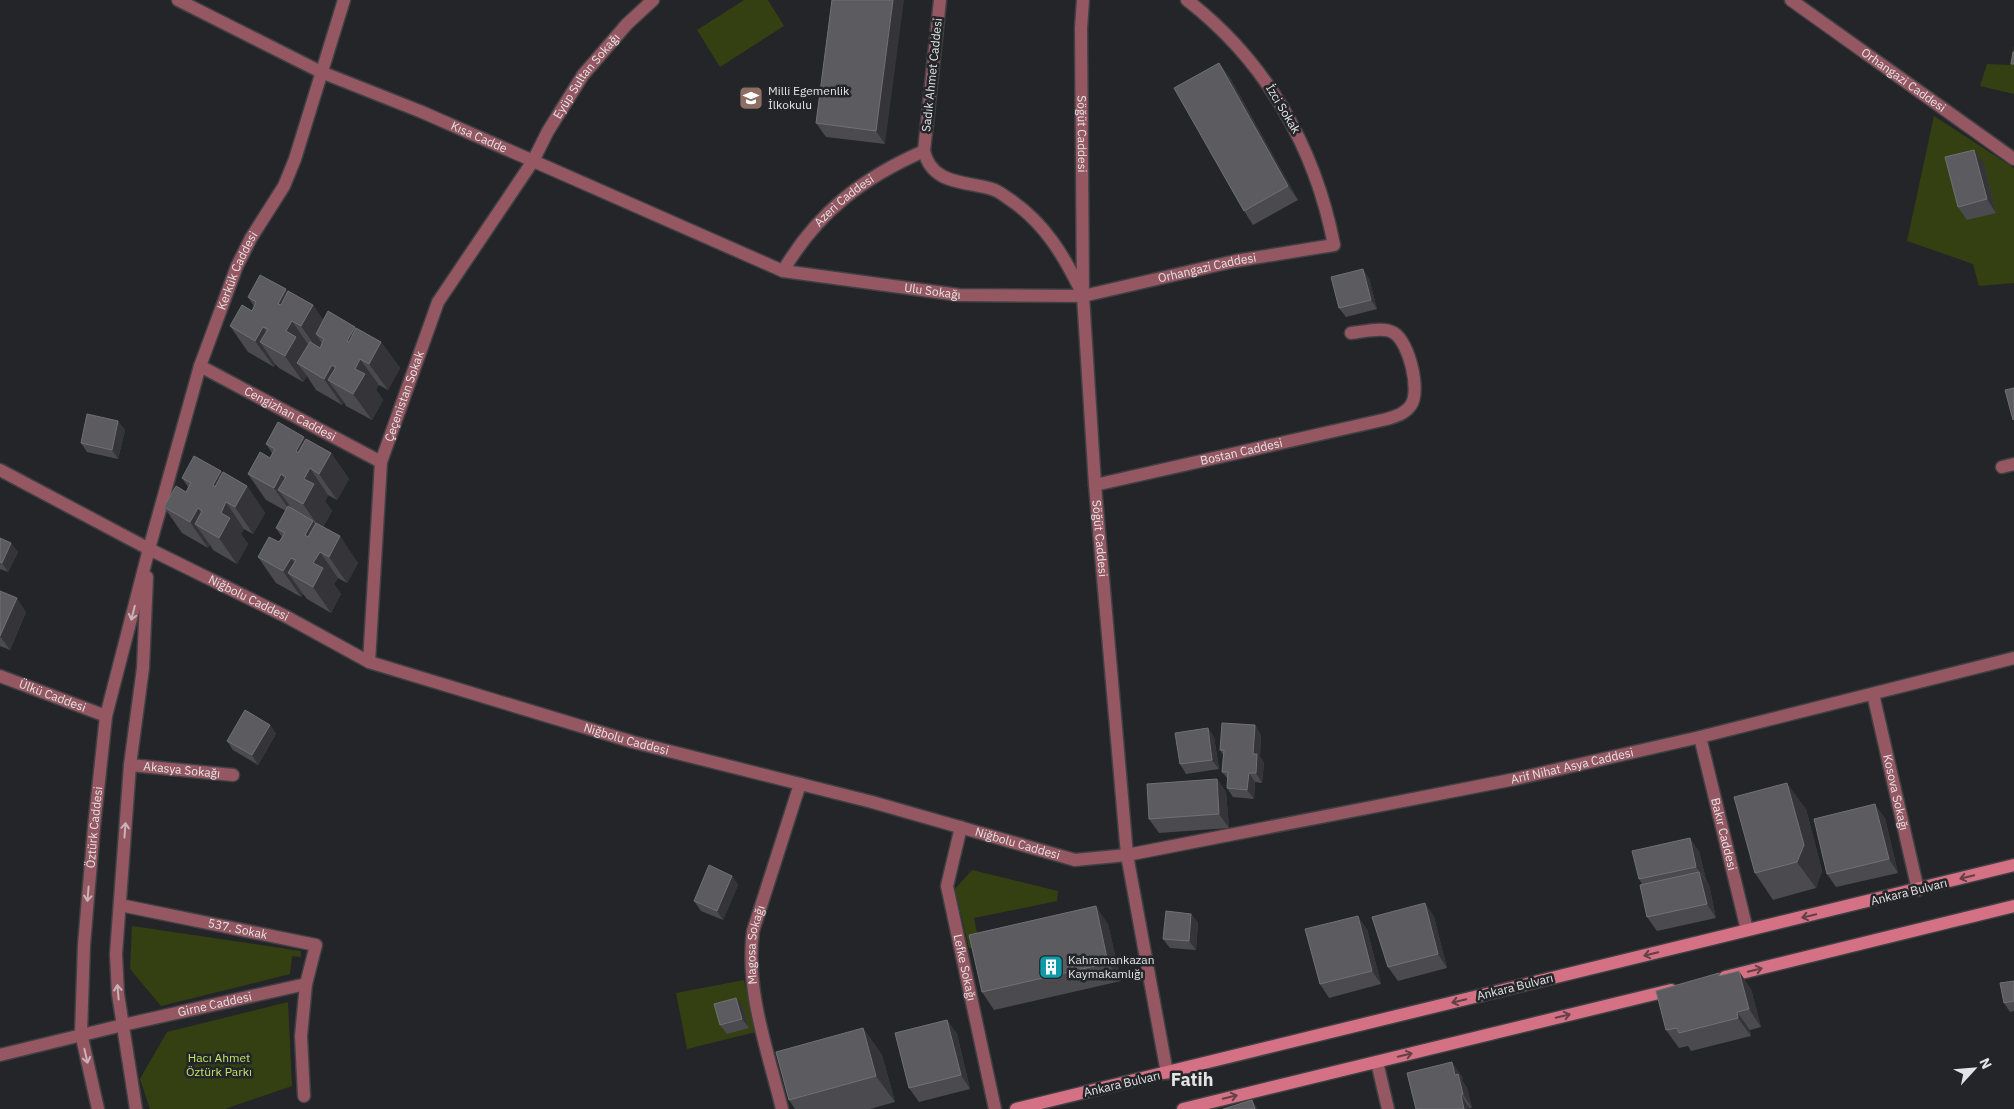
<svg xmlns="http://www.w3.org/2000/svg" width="2014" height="1109" viewBox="0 0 2014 1109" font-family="'IBM Plex Sans',sans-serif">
<rect width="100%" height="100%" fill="#242528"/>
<path fill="#344011" d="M744,0H768L784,26L720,67L697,30Z
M2014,46V94L1980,86L1987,64L2010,65Z
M1934,116L2014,168V283L1979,286L1973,264L1907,241Z
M972,870L1058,891L1057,901L974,918L980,947L969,948L955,889Z
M132,926L301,951V957L292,956L290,974L161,1006L130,969Z
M744,980L756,1032L687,1049L676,993Z
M288,1002L292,1086L225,1109H150L140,1079L167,1032Z"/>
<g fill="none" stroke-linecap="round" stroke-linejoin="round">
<g stroke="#3f4043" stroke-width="15">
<g id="minor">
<path id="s1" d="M178,0L321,72L422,112L783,271L959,295L1083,296L1235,261L1334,245C1315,147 1266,61 1187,0"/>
<path d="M940,0L924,151C932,185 965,181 992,189C999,191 1006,197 1012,201C1045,224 1064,256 1081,291"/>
<path id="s2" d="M1083,0L1081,28L1083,296L1095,485L1127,855L1167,1073"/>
<path id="s3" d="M1791,0L2014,159"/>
<path id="s4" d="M783,271C817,213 862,178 924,151"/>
<path id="s5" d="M200,366L381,462"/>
<path d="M2002,467L2014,464"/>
<path id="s6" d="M0,470L149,549L200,366L237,266L251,238L284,186L295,159L344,0"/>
<path id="s7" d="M1095,485L1387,419C1396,416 1405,414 1411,405C1421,391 1409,342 1394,333C1384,326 1363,332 1351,333"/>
<path id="s8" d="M369,662L381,462L438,302L533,161L548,131L583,75L627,24L653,0"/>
<path id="s9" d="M0,676L106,716"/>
<path id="s10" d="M1873,694L1918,890"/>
<path id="s11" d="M1700,737L1747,930"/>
<path id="s12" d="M130,765L233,775"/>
<path id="s13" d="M961,827L947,886L995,1109"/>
<path id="s14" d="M1127,855L1515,779L1700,737L2014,658"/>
<path id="s15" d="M120,905L316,945L306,984L301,1036L304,1096"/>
<path id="s16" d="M123,1025L306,984"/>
<path d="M1377,1062L1388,1109"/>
<path id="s17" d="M782,1109C768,1051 745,991 753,931L800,784"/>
</g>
</g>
<g stroke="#3f4043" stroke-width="15">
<g id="tertiary">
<path id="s18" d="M149,549L287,617L369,662L633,742L872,802L1075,860L1127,855"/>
<path d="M0,1055L123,1025"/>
<path id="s19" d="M98,1109L81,1033L84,945L94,827L106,716L149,549"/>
<path d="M136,1109L118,994L116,954L130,765L143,668L147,577"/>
</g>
</g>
<g stroke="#3f4043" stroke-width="15">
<path id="secondary" d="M1725,977L2014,906
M1016,1109L2014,865
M1183,1109L1671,990"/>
</g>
<use href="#minor" stroke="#955762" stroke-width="12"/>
<use href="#tertiary" stroke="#955762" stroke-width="12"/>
<use href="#secondary" stroke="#d57184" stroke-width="12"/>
</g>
<path fill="#4b4b4f" d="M832,0L885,144L826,137L816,123Z
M1229,76L1298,200L1253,225L1244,211Z
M1984,164L1996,213L1967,220L1958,207Z
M1369,278L1377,309L1346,317L1339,308Z
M288,292L313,305L323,320L355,327L356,328L381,342L400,368L388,390L379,385L376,390L383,400L372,420L346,406L344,402L342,405L316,390L307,376L303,382L279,368L275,364L274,367L248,352L230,326L252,311L254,306L248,297Z
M118,421L125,430L118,459L87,452L81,443Z
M306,439L331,453L349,479L337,500L328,495L325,501L332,511L323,527L358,563L347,583L338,578L334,584L341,594L331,613L307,599L303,594L301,597L276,583L258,557L279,542L282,537L276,528L286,511L266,500L248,474L270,458L272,453L266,444Z
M221,471L222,473L247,486L265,513L253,534L244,529L241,534L248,544L237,564L213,550L210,545L208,548L182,533L164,507L186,492L188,487L182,478Z
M0,538L11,543L18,552L8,572L0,569Z
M0,591L26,612L10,650L0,646Z
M270,725L276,734L258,765L233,750L227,741Z
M1255,725L1261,735L1260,757L1264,763L1262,783L1255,782L1254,799L1233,797L1227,788L1228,779L1222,772L1224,756L1220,750Z
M1208,728L1214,737L1219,769L1186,774L1180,764Z
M1217,779L1226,792L1229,828L1159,833L1149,819Z
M1806,809L1822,871L1816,888L1773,900L1755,873Z
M1885,818L1898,873L1836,887L1827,874Z
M1699,851L1706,880L1709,885L1716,918L1657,931L1647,917L1642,884L1639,879Z
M732,876L738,885L723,920L701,911L694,901Z
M1425,903L1434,917L1447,968L1398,981L1388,967Z
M1191,914L1198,923L1196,950L1170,948L1163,939Z
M1108,924L1121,981L994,1010L982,992Z
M1367,929L1381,984L1329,998L1320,984Z
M2014,981V1011L2010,1012L2004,1003Z
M1751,989L1761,1027L1750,1030L1751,1036L1691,1051L1688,1046L1679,1048L1666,1030Z
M743,1007L749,1028L727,1034L720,1025Z
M947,1020L957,1034L970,1089L919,1102L909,1088Z
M863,1028L882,1055L895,1102L870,1109H795L789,1100Z
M1462,1076L1463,1082L1467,1088L1472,1108L1416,1109Z"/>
<path fill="#353539" d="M893,0H904L885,144L876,131Z
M1219,63L1229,76L1298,200L1288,186Z
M1974,150L1984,164L1996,213L1987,199Z
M1363,269L1369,278L1377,309L1371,300Z
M286,289L304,315L292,321L310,347L297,363L307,376L303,382L285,356L286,331L278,304Z
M313,305L331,331L316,334L323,345L319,352L301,326Z
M263,327L281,353L260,342L275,364L274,367L255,341Z
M355,327L373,353L360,359L379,385L376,390L383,400L372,420L353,394L355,369L347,341Z
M381,342L400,368L388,390L369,364Z
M332,365L350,391L328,380L344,402L342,405L324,379Z
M118,421L125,430L118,459L112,450Z
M304,437L323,463L310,468L328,495L325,501L332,511L321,530L303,504L304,479L296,451Z
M331,453L349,479L337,500L319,474Z
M221,471L239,497L226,502L244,529L241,534L248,544L237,564L219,538L221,513L213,485Z
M281,474L300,501L278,490L294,511L292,514L274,488Z
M247,486L265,513L253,534L235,507Z
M198,508L216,534L195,524L210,545L208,548L190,522Z
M313,521L332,547L320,552L338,578L334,584L341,594L331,613L313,587V563L305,535Z
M340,536L358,563L347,583L329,557Z
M11,543L18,552L8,572L2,563Z
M291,558L309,584L288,573L303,594L301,597L283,571Z
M17,598L26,612L10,650L0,636Z
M270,725L276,734L258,765L252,755Z
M1255,725L1261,735L1260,757L1264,763L1262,783L1256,773L1253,754Z
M1208,728L1214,737L1219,769L1212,760Z
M1249,773L1255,782L1254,799L1247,790Z
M1217,779L1226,792L1229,828L1219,814Z
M1787,783L1806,809L1822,871L1816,888L1797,862Z
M1875,804L1885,818L1898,873L1889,859Z
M1690,838L1699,851L1706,880L1696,867Z
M1699,872L1709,885L1716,918L1707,904Z
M732,876L738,885L723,920L717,911Z
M1425,903L1434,917L1447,968L1438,954Z
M1096,906L1108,924L1121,981L1108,963Z
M1191,914L1198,923L1196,950L1189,941Z
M1358,916L1367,929L1381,984L1372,971Z
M1739,971L1751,989L1761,1027L1749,1009Z
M736,998L743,1007L749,1028L742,1019Z
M1737,1012L1750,1030L1751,1036L1738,1018Z
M947,1020L957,1034L970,1089L961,1075Z
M863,1028L882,1055L895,1102L876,1076Z
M1452,1062L1462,1076L1463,1082L1467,1088L1472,1108L1463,1094L1455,1075Z
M1461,1095L1470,1109H1464Z
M1252,1100L1258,1109H1255Z"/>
<path fill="#5c5c60" stroke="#717175" d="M832,0H893L876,131L816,123Z
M2013,52H2014V64H2011Z
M1219,63L1288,186L1244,211L1174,88Z
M1974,150L1987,199L1958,207L1945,157Z
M1363,269L1371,300L1339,308L1331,277Z
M260,275L286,289L278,304L281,305L288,291L313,305L301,326L292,321L286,331L296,337L285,356L260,342L268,329L263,327L255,341L230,326L242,305L252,311L256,302L248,297Z
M328,311L355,327L347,341L349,342L356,328L381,342L369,364L360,359L355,369L365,374L353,394L328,380L336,367L332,365L324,379L297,363L310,342L320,348L324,339L316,334Z
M2014,388V419L2013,420L2005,390Z
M87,414L118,421L112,450L81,443Z
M278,422L304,437L296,451L298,453L306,439L331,453L319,474L310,468L304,479L314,484L303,504L278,490L286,477L281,474L274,488L248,474L260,452L270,458L275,449L266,444Z
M194,456L221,471L213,485L215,487L223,472L247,486L235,507L226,502L221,513L230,518L219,538L195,524L202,511L198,508L190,522L164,507L176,486L186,492L191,483L182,478Z
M288,506L313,521L305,535L308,537L316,523L340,536L329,557L320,552L313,563L323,568L313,587L288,573L296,560L291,558L283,571L258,557L269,537L279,542L285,533L276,528Z
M0,538L11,543L2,563L0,562Z
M0,591L17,598L0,636Z
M245,710L270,725L252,755L227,741Z
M1222,723L1255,725L1253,754H1257L1256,773H1249L1247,790L1227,788L1228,772H1222L1224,750H1220Z
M1208,728L1212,760L1180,764L1175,733Z
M1217,779L1219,814L1149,819L1147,784Z
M1787,783L1804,845L1797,862L1755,873L1734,797Z
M1875,804L1889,859L1827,874L1814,819Z
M1690,838L1696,867L1639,879L1632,851Z
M709,865L732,876L717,911L694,901Z
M1699,872L1707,904L1647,917L1640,885Z
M1425,903L1438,954L1388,967L1372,917Z
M1096,906L1108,963L982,992L969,935Z
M1166,911L1191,914L1189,941L1163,939Z
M1358,916L1372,971L1320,984L1305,929Z
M1739,971L1749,1009L1737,1012L1738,1018L1679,1033L1677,1028L1666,1030L1656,991L1719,973V976Z
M2014,981V1001L2004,1003L2000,983Z
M736,998L742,1019L720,1025L714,1004Z
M947,1020L961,1075L909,1088L895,1033Z
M863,1028L876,1076L789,1100L776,1052Z
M1452,1062L1455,1075L1458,1074L1463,1094L1461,1095L1464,1109H1416L1407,1073Z
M1252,1100L1255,1109H1223Z"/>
<defs><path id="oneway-shaft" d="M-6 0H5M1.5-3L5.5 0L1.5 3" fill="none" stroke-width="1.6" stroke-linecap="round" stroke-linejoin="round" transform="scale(1.25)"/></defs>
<g stroke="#c8b3b8">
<use href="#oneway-shaft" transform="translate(133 613) rotate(104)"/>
<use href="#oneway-shaft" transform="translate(125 830) rotate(-86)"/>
<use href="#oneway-shaft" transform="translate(88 894) rotate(95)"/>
<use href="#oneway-shaft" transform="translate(118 992) rotate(-95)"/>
<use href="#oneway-shaft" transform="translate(86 1056) rotate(77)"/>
</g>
<g stroke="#624048">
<use href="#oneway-shaft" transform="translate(1967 877) rotate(166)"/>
<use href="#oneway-shaft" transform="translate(1809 916) rotate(167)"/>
<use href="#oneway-shaft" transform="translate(1651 954) rotate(166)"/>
<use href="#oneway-shaft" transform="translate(1755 970) rotate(-14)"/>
<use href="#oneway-shaft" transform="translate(1459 1001) rotate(166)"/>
<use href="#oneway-shaft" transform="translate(1563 1016) rotate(-14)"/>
<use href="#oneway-shaft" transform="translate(1405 1055) rotate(-14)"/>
<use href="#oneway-shaft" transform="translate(1230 1097) rotate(-14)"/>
</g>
<defs>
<g id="school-square" transform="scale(1.25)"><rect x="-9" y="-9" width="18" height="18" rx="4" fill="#8d6e63" stroke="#242528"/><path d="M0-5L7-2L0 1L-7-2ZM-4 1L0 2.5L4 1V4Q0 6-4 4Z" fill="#fff"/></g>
<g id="building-square" transform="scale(1.25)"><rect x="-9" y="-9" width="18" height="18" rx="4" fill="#0f9aa8" stroke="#242528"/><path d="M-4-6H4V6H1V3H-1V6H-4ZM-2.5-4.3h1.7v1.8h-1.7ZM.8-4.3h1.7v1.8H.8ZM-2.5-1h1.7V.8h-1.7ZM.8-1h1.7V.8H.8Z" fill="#fff"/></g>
</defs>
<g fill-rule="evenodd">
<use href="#school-square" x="751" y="98"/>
<use href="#building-square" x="1051" y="967"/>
</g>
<g text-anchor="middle" stroke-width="5" stroke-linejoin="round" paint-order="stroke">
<g font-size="12" fill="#e4e4e6" stroke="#242528">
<text transform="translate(932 75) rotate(-84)" y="4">Sadık Ahmet Caddesi</text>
<text dy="4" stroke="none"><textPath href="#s8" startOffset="641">Eyüp Sultan Sokağı</textPath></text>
<text dy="4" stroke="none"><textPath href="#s3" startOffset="138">Orhangazi Caddesi</textPath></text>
<text transform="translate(1283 109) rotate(59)" y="4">İzci Sokak</text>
<text dy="4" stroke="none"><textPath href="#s2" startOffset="134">Söğüt Caddesi</textPath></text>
<text dy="4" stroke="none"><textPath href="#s1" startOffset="331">Kısa Cadde</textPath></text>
<text dy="4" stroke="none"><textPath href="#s4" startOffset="94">Azeri Caddesi</textPath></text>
<text dy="4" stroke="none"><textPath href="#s1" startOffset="1092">Orhangazi Caddesi</textPath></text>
<text dy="4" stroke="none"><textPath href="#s6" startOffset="461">Kerkük Caddesi</textPath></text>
<text dy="4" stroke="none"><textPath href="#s1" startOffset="814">Ulu Sokağı</textPath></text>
<text dy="4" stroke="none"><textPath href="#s8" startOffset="270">Çeçenistan Sokak</textPath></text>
<text dy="4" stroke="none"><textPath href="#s5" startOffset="102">Cengizhan Caddesi</textPath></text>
<text dy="4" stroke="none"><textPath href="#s7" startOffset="150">Bostan Caddesi</textPath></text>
<text dy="4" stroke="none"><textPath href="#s2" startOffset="539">Söğüt Caddesi</textPath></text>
<text dy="4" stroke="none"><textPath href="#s18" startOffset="111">Niğbolu Caddesi</textPath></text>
<text dy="4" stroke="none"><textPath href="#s9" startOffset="56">Ülkü Caddesi</textPath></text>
<text dy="4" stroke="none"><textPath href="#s18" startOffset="516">Niğbolu Caddesi</textPath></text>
<text dy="4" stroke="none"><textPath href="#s14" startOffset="454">Arif Nihat Asya Caddesi</textPath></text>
<text dy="4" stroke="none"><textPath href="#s12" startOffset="52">Akasya Sokağı</textPath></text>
<text dy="4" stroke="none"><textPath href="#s10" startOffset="101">Kosova Sokağı</textPath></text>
<text dy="4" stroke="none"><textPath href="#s19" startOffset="284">Öztürk Caddesi</textPath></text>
<text dy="4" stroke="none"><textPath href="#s11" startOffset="100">Bakır Caddesi</textPath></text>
<text dy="4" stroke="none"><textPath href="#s18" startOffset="921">Niğbolu Caddesi</textPath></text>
<text transform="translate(1909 892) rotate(-14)" y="4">Ankara Bulvarı</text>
<text dy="4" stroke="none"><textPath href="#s15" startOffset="120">537. Sokak</textPath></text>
<text dy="4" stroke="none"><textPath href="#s17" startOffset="168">Magosa Sokağı</textPath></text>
<text dy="4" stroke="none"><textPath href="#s13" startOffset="144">Lefke Sokağı</textPath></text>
<text transform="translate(1515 987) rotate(-14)" y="4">Ankara Bulvarı</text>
<text dy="4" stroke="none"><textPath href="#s16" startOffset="94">Girne Caddesi</textPath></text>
<text transform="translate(1122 1084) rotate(-13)" y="4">Ankara Bulvarı</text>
</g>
<g font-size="12" fill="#e4e4e6" stroke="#242528" text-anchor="start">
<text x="768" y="95">Milli Egemenlik<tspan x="768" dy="14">İlkokulu</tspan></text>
<text x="1068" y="964">Kahramankazan<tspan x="1068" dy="14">Kaymakamlığı</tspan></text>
</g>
<g font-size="12" fill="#c1e469" stroke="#242528">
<text x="219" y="1062">Hacı Ahmet<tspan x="219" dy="14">Öztürk Parkı</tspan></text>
</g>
<g font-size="18" font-weight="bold" fill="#e4e4e6" stroke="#242528">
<text x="1192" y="1086">Fatih</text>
</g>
</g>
<g transform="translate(1974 1069) rotate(64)" stroke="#242528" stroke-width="4" paint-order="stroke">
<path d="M0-4L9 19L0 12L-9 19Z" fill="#e4e4e6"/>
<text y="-8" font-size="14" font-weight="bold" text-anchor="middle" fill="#e4e4e6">N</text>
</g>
</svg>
